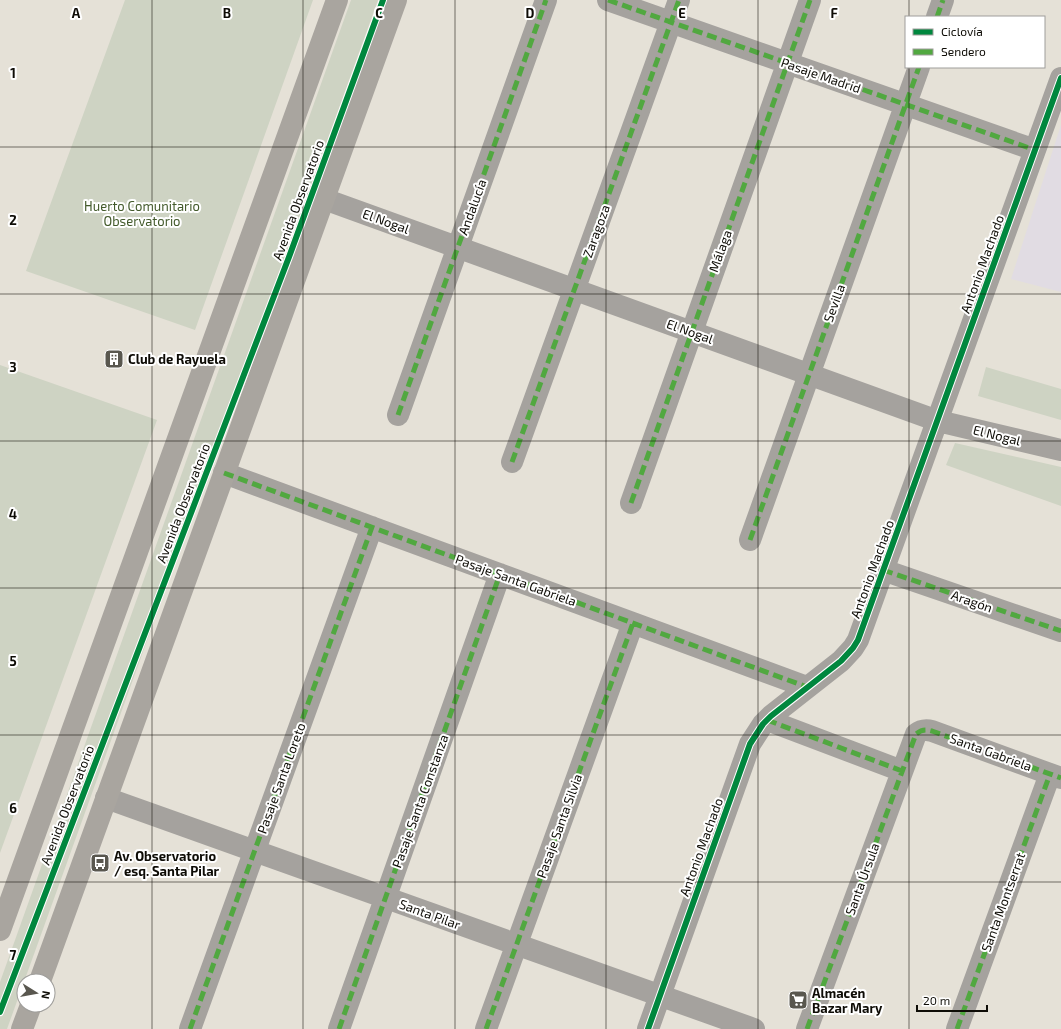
<svg xmlns="http://www.w3.org/2000/svg" width="1061" height="1029" viewBox="0 0 1061 1029" font-family="'Exo 2',sans-serif">
<rect width="100%" height="100%" fill="#e5e1d7"/>
<path fill="#e1dce3" d="M1061,125V292L1011,279Z"/>
<path fill="#ced3c3" d="M125,0H313L195,330L26,271Z
M351,0H378L7,1029H0V982Z
M0,365L157,420L0,853Z
M986,367L1061,389V420L978,396Z
M955,443L1061,467V506L946,465Z"/>
<g fill="none" stroke-linecap="round" stroke-linejoin="round">
<path stroke="#a5a29e" stroke-width="22" d="M608,0L1035,150
M937,17L943,0
M324,199L938,421L1061,450
M398,415L546,0
M512,462L679,0
M224,473L807,687
M631,503L810,0
M750,540L919,67
M883,570L1061,631
M767,720L902,771
M106,798L754,1029
M190,1029L372,527
M339,1029L500,574
M486,1029L633,623
M648,1029L750,744L763,724L771,716L841,661L853,648L858,640L1061,78
M807,1029L916,734C921,730 925,729 932,731L1061,778
M957,1029L1050,774"/>
<path stroke="#a9a59f" stroke-width="22" d="M0,930L337,0
M40,981L396,0
M22,1029L31,1005"/>
<path stroke="#51a840" stroke-width="5" stroke-dasharray="10 5" stroke-linecap="butt" d="M608,0L1035,150
M937,17L943,0
M398,415L546,0
M512,462L679,0
M224,473L807,687
M631,503L810,0
M750,540L919,67
M883,570L1061,631
M767,720L902,771
M190,1029L372,527
M339,1029L500,574
M486,1029L633,623
M807,1029L916,734C921,730 925,729 932,731L1061,778
M957,1029L1050,774"/>
<g stroke="#fff" stroke-width="8">
<path id="cycleway" d="M0,1012L289,257L383,0
M648,1029L750,744L763,724L771,716L841,661L853,648L858,640L1061,78"/>
</g>
<use href="#cycleway" stroke="#00873e" stroke-width="6"/>
</g>
<path fill="none" stroke="#0e0c06" stroke-width="1" stroke-opacity="0.55" d="M152,0V1029M303,0V1029M455,0V1029M606,0V1029M758,0V1029M909,0V17M909,67V1029M0,147H1061M0,294H1061M0,441H1061M0,588H1061M0,735H1061M0,882H1061"/>
<defs>
<g id="building-square" transform="scale(1)"><rect x="-9" y="-9" width="18" height="18" rx="4" fill="#59574f" stroke="#fff"/><path d="M-4-6H4V6H1V3H-1V6H-4ZM-2.5-4.3h1.7v1.8h-1.7ZM.8-4.3h1.7v1.8H.8ZM-2.5-1h1.7V.8h-1.7ZM.8-1h1.7V.8H.8Z" fill="#fff"/></g>
<g id="bus-square" transform="scale(1)"><rect x="-9" y="-9" width="18" height="18" rx="4" fill="#59574f" stroke="#fff"/><path d="M-5-6H5V4H4V6H2V4H-2V6H-4V4H-5ZM-3.5-4V0h7V-4ZM-3.5 1.2v1.5H-2V1.2ZM2 1.2v1.5H3.5V1.2Z" fill="#fff"/></g>
<g id="supermarket-square" transform="scale(1)"><rect x="-9" y="-9" width="18" height="18" rx="4" fill="#59574f" stroke="#fff"/><path d="M-6-5.5h2.5l.6 2H6L4.5 2H-2.5L-4.4-4H-6ZM-1.5 3.2a1.3 1.3 0 1 0 .1 0ZM3 3.2a1.3 1.3 0 1 0 .1 0Z" fill="#fff"/></g>
</defs>
<g fill-rule="evenodd">
<use href="#building-square" x="114" y="359"/>
<use href="#bus-square" x="100" y="863"/>
<use href="#supermarket-square" x="798" y="1000"/>
</g>
<g text-anchor="middle" stroke-width="4" stroke-linejoin="round" paint-order="stroke">
<g font-size="13" fill="#0e0c06" stroke="#fff">
<text transform="translate(821 75) rotate(19)" y="5">Pasaje Madrid</text>
<text transform="translate(298 200) rotate(-70)" y="5">Avenida Observatorio</text>
<text transform="translate(472 207) rotate(-70)" y="5">Andalucía</text>
<text transform="translate(386 221) rotate(20)" y="5">El Nogal</text>
<text transform="translate(596 231) rotate(-70)" y="5">Zaragoza</text>
<text transform="translate(720 251) rotate(-70)" y="5">Málaga</text>
<text transform="translate(982 264) rotate(-70)" y="5">Antonio Machado</text>
<text transform="translate(834 303) rotate(-70)" y="5">Sevilla</text>
<text transform="translate(690 331) rotate(20)" y="5">El Nogal</text>
<text transform="translate(997 435) rotate(14)" y="5">El Nogal</text>
<text transform="translate(183 503) rotate(-69)" y="5">Avenida Observatorio</text>
<text transform="translate(872 569) rotate(-70)" y="5">Antonio Machado</text>
<text transform="translate(516 580) rotate(20)" y="5">Pasaje Santa Gabriela</text>
<text transform="translate(972 601) rotate(19)" y="5">Aragón</text>
<text transform="translate(991 752) rotate(20)" y="5">Santa Gabriela</text>
<text transform="translate(281 778) rotate(-70)" y="5">Pasaje Santa Loreto</text>
<text transform="translate(420 801) rotate(-70)" y="5">Pasaje Santa Constanza</text>
<text transform="translate(67 805) rotate(-69)" y="5">Avenida Observatorio</text>
<text transform="translate(559 826) rotate(-70)" y="5">Pasaje Santa Silvia</text>
<text transform="translate(701 847) rotate(-70)" y="5">Antonio Machado</text>
<text transform="translate(862 879) rotate(-70)" y="5">Santa Úrsula</text>
<text transform="translate(1003 902) rotate(-70)" y="5">Santa Montserrat</text>
<text transform="translate(430 914) rotate(20)" y="5">Santa Pilar</text>
</g>
<g font-size="13" fill="#435a2b" stroke="#fff">
<text x="142" y="211">Huerto Comunitario<tspan x="142" dy="15">Observatorio</tspan></text>
</g>
<g font-size="13" font-weight="bold" fill="#0e0c06" stroke="#fff" text-anchor="start">
<text x="128" y="364">Club de Rayuela</text>
<text x="114" y="861">Av. Observatorio<tspan x="114" dy="15">/ esq. Santa Pilar</tspan></text>
<text x="812" y="998">Almacén<tspan x="812" dy="15">Bazar Mary</tspan></text>
</g>
</g>
<g font-size="13" text-anchor="middle" font-weight="bold" fill="#0e0c06" stroke="#fff" stroke-width="4" stroke-linejoin="round" paint-order="stroke">
<text x="76" y="18">A</text>
<text x="227" y="18">B</text>
<text x="379" y="18">C</text>
<text x="530" y="18">D</text>
<text x="682" y="18">E</text>
<text x="834" y="18">F</text>
<text x="13" y="78">1</text>
<text x="13" y="225">2</text>
<text x="13" y="372">3</text>
<text x="13" y="519">4</text>
<text x="13" y="666">5</text>
<text x="13" y="813">6</text>
<text x="13" y="960">7</text>
</g>
<rect x="905" y="16" width="140" height="52" fill="#ffffff" stroke="#9f9e9b"/>
<rect x="913" y="29" width="20" height="6" fill="#00873e" stroke="#9f9e9b"/>
<text x="941" y="36" font-size="12" fill="#0e0c06">Ciclovía</text>
<rect x="913" y="49" width="20" height="6" fill="#51a840" stroke="#9f9e9b"/>
<text x="941" y="56" font-size="12" fill="#0e0c06">Sendero</text>
<g transform="translate(36 993) rotate(101)"><circle r="19" fill="#ffffff" stroke="#9f9e9b"/>
<path d="M0-3L7 15L0 10L-7 15Z" fill="#59574f"/>
<text y="-6" font-size="11" font-weight="bold" text-anchor="middle" fill="#0e0c06">N</text>
</g>
<path d="M917 1005v6h70v-6" fill="none" stroke="#0e0c06" stroke-width="2"/>
<text x="923" y="1005" font-size="12" fill="#0e0c06" stroke="#ffffff" stroke-width="3" paint-order="stroke">20 m</text>
</svg>
